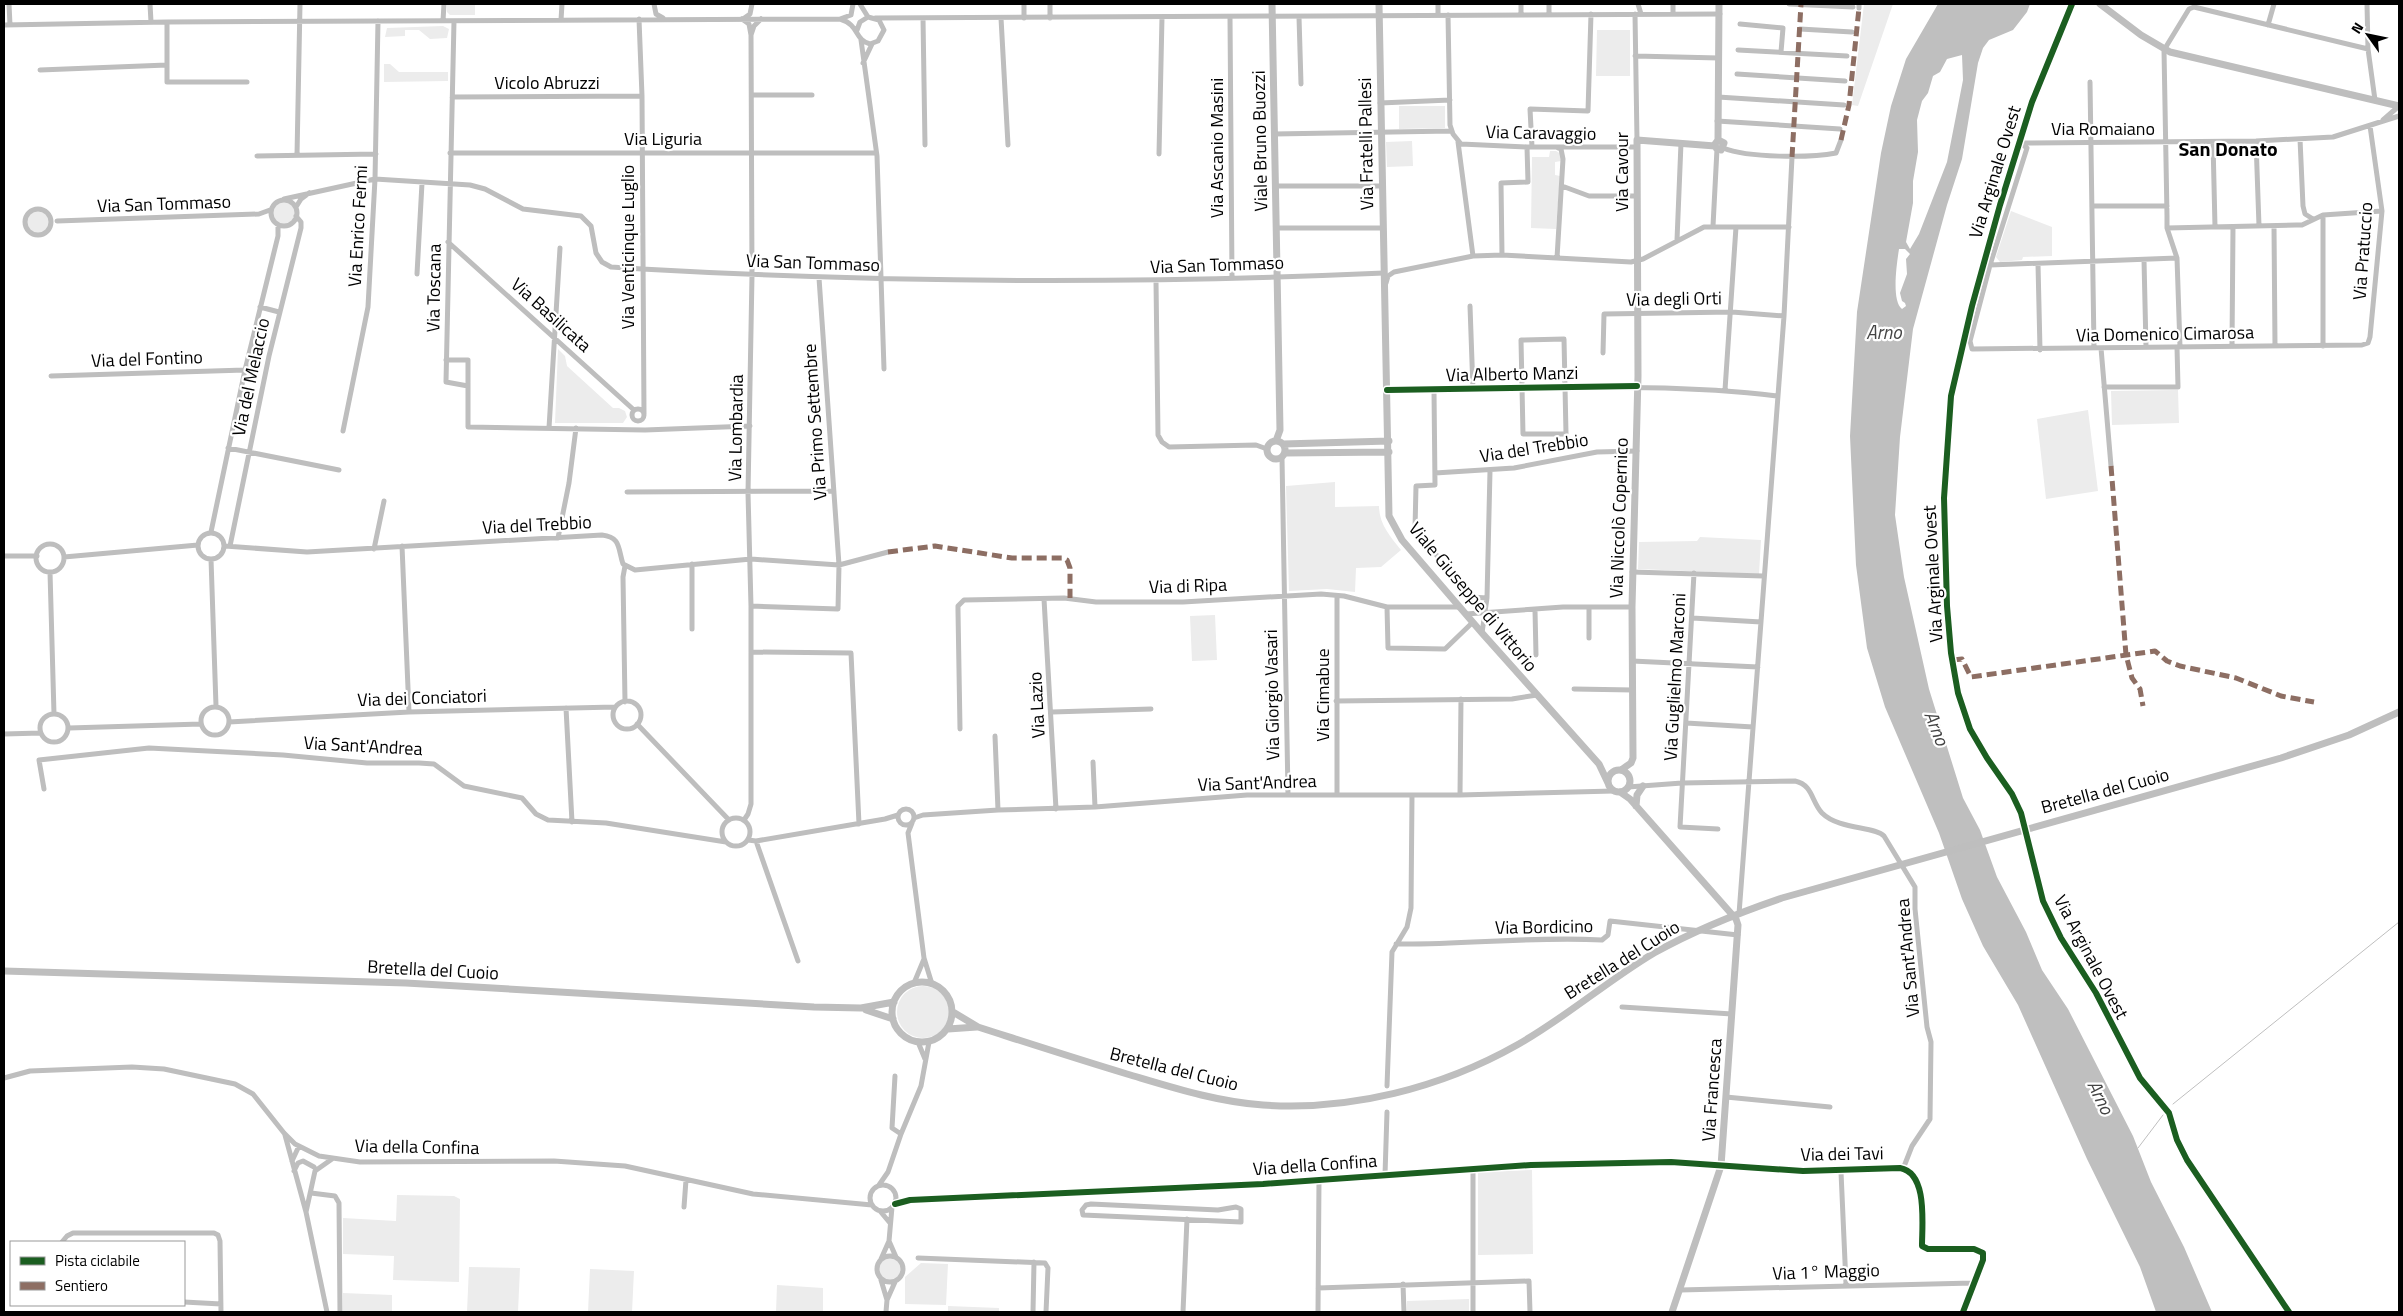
<svg xmlns="http://www.w3.org/2000/svg" width="2403" height="1316" viewBox="0 0 2403 1316" font-family="'Titillium Web',sans-serif">
<rect width="100%" height="100%" fill="#fff"/>
<path fill="#ececec" d="M447,4H475V15H450L447,12Z
M1864,4H1893L1858,106L1852,105Z
M443,26L449,29L447,38L430,39L419,30H405V36L385,37L387,28Z
M1597,30H1630V76H1596Z
M384,64H390L399,72H448V81L384,82Z
M1399,106H1445V128L1399,129Z
M1412,141L1413,166L1387,167L1386,142Z
M1550,151H1556L1561,154V161L1555,162V175L1560,176L1556,229L1531,228L1532,157H1549Z
M273 213a11 11 0 1 1 22 0a11 11 0 1 1-22 0Z
M2011,211L2052,227V256L2023,257L2022,260L2000,262L1996,257Z
M27 222a11 11 0 1 1 22 0a11 11 0 1 1-22 0Z
M558,349L565,356L567,366L613,408H619L625,411L627,417L623,423H555Z
M2178,390L2179,423L2112,425L2111,391Z
M2088,410L2098,491L2046,499L2037,419Z
M1335,482V507L1379,506C1379,524 1390,536 1401,550L1381,567L1356,568L1355,592L1327,589L1289,591L1286,486Z
M1700,537L1761,540L1759,574L1638,569L1639,542L1697,541Z
M1215,615L1217,660L1192,661L1190,616Z
M897 1012a26 26 0 1 1 52 0a26 26 0 1 1-52 0Z
M1532,1170L1533,1254L1478,1255V1172Z
M397,1195L454,1196L460,1199L459,1282L393,1280L394,1256L343,1254V1218L396,1221Z
M879 1269a11 11 0 1 1 22 0a11 11 0 1 1-22 0Z
M921,1263L948,1264L946,1305L905,1304V1277Z
M469,1267L520,1268L518,1312H467Z
M590,1269L634,1271L632,1312H588Z
M777,1285L823,1288V1312H776Z
M343,1293L392,1295V1312H343Z
M1469,1299V1312H1407V1301Z
M948,1306L999,1308V1312H948Z"/>
<path fill="#bfbfbf" fill-rule="evenodd" d="M1938,4H2030L2027,12L2013,30L1989,40L1983,48L1978,63L1962,159L1947,205L1913,329L1900,437L1895,515L1904,577L1929,689L1963,798L1980,830L1997,877L2026,932L2042,970L2068,1009L2133,1136L2151,1182L2184,1247L2212,1312H2156L2155,1309L2140,1267L2087,1159L2018,1005L1983,946L1962,899L1939,833L1885,707L1867,648L1856,565L1850,436L1857,312L1881,153L1891,106L1906,59ZM1962,55L1963,80L1947,162L1919,234L1910,249L1906,242L1913,203V181L1918,152L1917,120L1922,101L1928,93L1933,76L1940,72L1947,59ZM1899,249H1905L1910,254L1906,259L1907,274L1900,293L1902,301L1905,303L1906,306L1902,309C1891,301 1897,262 1899,249Z"/>
<g fill="none" stroke-linecap="round" stroke-linejoin="round">
<path stroke="#bfbfbf" stroke-width="1" d="M2173,1104L2399,922
M2138,1148L2163,1115"/>
<path stroke="#bebebe" stroke-width="5" d="M9,4L10,25
M150,4L151,22
M654,4L656,14L663,18
M860,4L868,17
M1438,4V15
M1521,4V14
M1638,4L1641,14
M1673,4V14
M1789,4L1853,7
M2072,4L2032,102L2000,205L1972,306L1951,396L1944,498L1947,606L1951,653L1958,693L1970,729L1987,758L2012,794L2021,813L2043,901L2061,938L2096,993L2140,1078L2169,1113L2177,1140L2187,1160L2289,1312
M2367,4L2368,49L2375,100
M1859,8V4
M1549,14V4
M1635,14L1637,140
M1448,15L1450,125L1453,134L1461,144L1527,147H1637
M1230,17L1232,278
M1299,17L1301,84
M875,18L1720,14
M923,18L925,145
M1001,18L1008,145
M1024,18V4
M1050,18V4
M639,19L642,96L644,414
M742,19L749,24L751,35L754,26L761,19
M743,19L750,14L752,4
M840,19L851,15L853,4
M561,20L562,4
M443,21L444,4
M454,21L446,382L468,386V427L645,430L750,426
M167,22V82H247
M1740,24L1783,28L1781,52
M4,25L167,22L840,19C860,25 854,40 870,44L878,41L884,30L879,20L868,17L860,22L857,30
M2268,25L2274,4
M1800,29L1852,32
M861,40L877,156L884,369
M1738,50L1847,56
M1635,56L1719,58
M863,63L872,44
M40,70L167,65
M1737,74L1845,81
M2090,82L2094,348
M752,95H812
M452,97L642,96
M1718,97L1844,105
M1380,103L1450,100
M2383,120L2399,106
M1717,121L1840,129
M1274,134L1451,131
M2300,139L2303,206L2305,214L2313,219
M2256,141L2259,226
M1458,142L1473,256
M2213,142L2215,227
M2020,143L2027,148L1990,265L1970,341L1972,349L2362,345L2368,343L2370,337L2382,211L2370,126
M2021,143L2256,141L2333,137L2399,116
M1532,147L1530,109L1588,111L1591,14
M1723,148C1748,158 1810,158 1836,153L1841,140
M450,153H876
M1159,154L1162,17
M297,155L300,4
M257,156L376,154
M1275,186H1382
M1562,186L1589,196H1636
M284,199L375,179L470,185L485,189L523,209L581,216L591,226L596,253L602,262L611,267L642,269C889,283 1136,284 1384,273
M271 213a13 13 0 1 1 26 0a13 13 0 1 1-26 0Z
M2093,206H2167
M296,207L301,199L309,193
M25 222a13 13 0 1 1 26 0a13 13 0 1 1-26 0Z
M2323,215V346
M57,221L259,214L270,210
M1713,226L1717,149
M2274,226L2275,346
M1276,228H1383
M2167,228L2296,225H2302L2323,215L2382,211
M1677,240L1681,143
M448,242L634,410
M1502,255L1501,183L1528,182L1527,147
M1557,258L1563,159L1561,149L1558,148
M2144,260L2146,347
M2038,264L2040,350
M1990,265L2177,258
M417,274L422,183
M1156,281L1158,435L1162,442L1169,447L1256,445L1267,449
M1386,283L1388,276L1394,272L1473,256L1502,255L1631,262L1643,259L1704,227H1789
M1470,306L1473,390
M260,307L279,312
M1564,339L1566,434H1523L1521,340Z
M2232,346L2233,227
M2180,347L2177,258L2167,228V216L2164,50L2189,9L2194,7L2368,49
M2101,348L2111,466
M1603,353L1604,314L1732,312L1784,316
M446,360H468V386
M51,376L245,370
M2104,387H2178L2177,347
M1387,390C1517,392 1647,380 1777,396
M1725,390L1736,227
M1434,391L1435,485L1416,486L1415,529L1471,597L1487,598
M632 415a6 6 0 1 1 12 0a6 6 0 1 1-12 0Z
M549,428L560,248
M343,431L368,307L375,179L378,21
M228,448L339,470
M1282,458L1288,794
M1435,473L1514,468L1597,452L1637,451
M627,492L834,491
M211,532L245,370L278,236V225
M198 546a13 13 0 1 1 26 0a13 13 0 1 1-26 0Z
M558,538L569,483L576,428
M36 558a14 14 0 1 1 28 0a14 14 0 1 1-28 0Z
M225,546L307,552L602,535C621,537 618,549 623,564L635,570L751,559L839,565L888,552
M230,546L269,356L301,228V222L296,216
M402,546L409,712
M374,549L384,501
M4,556H37
M64,557L198,545
M211,559L216,706
M692,564V629
M50,572L54,714
M1632,572L1763,576
M1694,573L1680,827L1718,829
M1337,596V795
M1044,599L1056,809
M751,606L838,609L839,565L819,278
M1387,607L1388,648L1445,649L1473,622
M1535,610L1536,655
M1466,614L1563,607H1632
M1692,618L1761,622
M1482,633L1487,598L1490,471
M1589,638V607
M751,652L851,653L859,824
M1632,661L1758,667
M1574,689L1633,690
M1336,701L1512,699L1537,695
M613 715a14 14 0 1 1 28 0a14 14 0 1 1-28 0Z
M625,702L623,577L625,566
M201 721a14 14 0 1 1 28 0a14 14 0 1 1-28 0Z
M566,708L572,822
M1052,712L1151,709
M40 728a14 14 0 1 1 28 0a14 14 0 1 1-28 0Z
M229,722L409,712L615,707
M1686,723L1753,727
M637,724L729,820
M69,728L201,724
M960,729L958,611V606L964,600L1064,598L1096,602H1183L1321,594L1344,596L1387,607H1459
M4,734L41,733
M995,736L998,810
M1093,762L1095,807
M1628,787L1682,783L1795,781C1813,785 1811,801 1822,813C1839,830 1875,826 1884,836L1915,887V909L1927,1027L1931,1042L1930,1119L1912,1146L1903,1169
M44,789L39,760L149,748L283,755L367,763H419L434,764L464,786L522,798L536,814L548,820L606,823L726,842
M1460,795L1461,699
M898 817a8 8 0 1 1 16 0a8 8 0 1 1-16 0Z
M722 832a14 14 0 1 1 28 0a14 14 0 1 1-28 0Z
M914,818L923,815L998,810L1095,807L1247,795H1460L1614,791
M744,820L748,814L751,804V606L748,493L752,275L751,35
M912,823L908,833L924,958L932,984
M748,840L756,841L885,819L898,815
M756,841L798,961
M1739,914L1784,316L1792,157
M1396,944C1465,945 1533,936 1602,940L1608,935L1610,921L1738,935
M914,983L924,959
M1622,1007L1732,1014
M918,1042L925,1059
M895,1076L892,1128L901,1134
M4,1078L30,1071L132,1067L164,1069L235,1084L253,1094L284,1133L295,1144L319,1156L360,1162L554,1161L625,1166L753,1194L872,1205
M1387,1086L1392,952L1407,927L1411,908L1412,795
M1726,1097L1830,1107
M285,1135L306,1212L327,1312
M292,1161L299,1146
M294,1171L298,1163L303,1161L314,1167
M1841,1172L1846,1284
M1385,1175L1387,1112
M870 1198a13 13 0 1 1 26 0a13 13 0 1 1-26 0Z
M879,1185L888,1172L901,1134L921,1086L929,1042
M311,1193L335,1196L339,1203L340,1312
M895,1204L910,1200L1263,1184L1531,1165L1671,1162L1803,1171L1900,1168C1928,1173 1922,1224 1922,1246L1928,1249H1974L1983,1253V1260L1963,1312
M1091,1204L1218,1210L1236,1207L1241,1209V1222L1083,1215L1082,1210L1086,1205Z
M684,1207L686,1180
M880,1211L890,1223
M306,1212L315,1171L332,1159
M889,1241L896,1257
M62,1242L67,1236L73,1233H214L218,1235L220,1241L221,1312
M877 1269a13 13 0 1 1 26 0a13 13 0 1 1-26 0Z
M918,1258L1045,1263L1048,1268L1046,1312
M881,1259L889,1241L892,1207
M881,1280L887,1300L895,1282
M1403,1284L1404,1312
M1318,1288L1529,1281L1530,1312
M1680,1290L1973,1283
M184,1302L221,1304
M886,1312L887,1300
M1033,1312L1034,1262
M1183,1312L1187,1219
M1318,1312L1319,1179
M1473,1312V1169"/>
<path stroke="#bebebe" stroke-width="7" d="M1272,4L1280,430L1276,441
M1379,4L1389,516L1402,540L1482,633L1599,764L1608,783
M2100,4L2141,35L2170,52L2399,106
M1718,140L1724,143L1721,150L1716,148L1715,144L1718,140L1719,4
M1267 450a9 9 0 1 1 18 0a9 9 0 1 1-18 0Z
M1283,444L1389,441
M1285,453L1389,452
M1608 781a11 11 0 1 1 22 0a11 11 0 1 1-22 0Z
M1621,770L1631,763L1633,758L1632,607L1638,376L1637,140L1715,146
M1620,792L1630,799L1736,919L1738,925L1721,1166L1672,1312
M1636,806L1637,795L1643,786
M4,971L406,983L814,1007L861,1008L894,1002
M892 1012a30 30 0 1 1 60 0a30 30 0 1 1-60 0Z
M866,1010L893,1019
M953,1012L978,1027C1028,1043 1077,1059 1127,1074C1171,1087 1217,1102 1263,1105C1350,1111 1441,1088 1517,1045C1565,1018 1607,981 1654,953C1695,930 1738,913 1782,898L2281,758L2349,735L2399,712
M948,1029L977,1027"/>
<path stroke="#8d6e63" stroke-width="5" stroke-dasharray="10 5" stroke-linecap="butt" d="M1841,140L1849,105L1859,8
M1792,157L1801,4
M2111,466L2126,655L2132,678L2140,689L2143,706
M888,552L935,546L1012,558H1062L1067,560L1070,568V598
M1953,660L1962,659L1971,677L2155,651L2167,661L2180,666L2236,678L2281,696L2314,702"/>
<g stroke="#fff" stroke-width="9">
<path id="cycleway" d="M2072,4L2032,102L2000,205L1972,306L1951,396L1944,498L1947,606L1951,653L1958,693L1970,729L1987,758L2012,794L2021,813L2043,901L2061,938L2096,993L2140,1078L2169,1113L2177,1140L2187,1160L2289,1312
M1387,390L1637,386
M895,1204L910,1200L1263,1184L1531,1165L1671,1162L1803,1171L1900,1168C1928,1173 1922,1224 1922,1246L1928,1249H1974L1983,1253V1260L1963,1312"/>
</g>
<use href="#cycleway" stroke="#1b5e20" stroke-width="6"/>
</g>
<g text-anchor="middle" stroke-width="4.5" stroke-linejoin="round" paint-order="stroke">
<g font-size="18" fill="#000" stroke="#fff">
<text x="547" y="89">Vicolo Abruzzi</text>
<text x="2103" y="135">Via Romaiano</text>
<text transform="translate(1541 133) rotate(1)" y="6">Via Caravaggio</text>
<text x="663" y="145">Via Liguria</text>
<text transform="translate(1260 141) rotate(-91)" y="6">Viale Bruno Buozzi</text>
<text transform="translate(1366 144) rotate(-91)" y="6">Via Fratelli Pallesi</text>
<text transform="translate(1217 148) rotate(-90)" y="6">Via Ascanio Masini</text>
<text transform="translate(1622 172) rotate(-90)" y="6">Via Cavour</text>
<text transform="translate(1995 172) rotate(-73)" y="6">Via Arginale Ovest</text>
<text transform="translate(164 204) rotate(-2)" y="6">Via San Tommaso</text>
<text transform="translate(358 226) rotate(-87)" y="6">Via Enrico Fermi</text>
<text transform="translate(628 247) rotate(-90)" y="6">Via Venticinque Luglio</text>
<text transform="translate(2363 251) rotate(-86)" y="6">Via Pratuccio</text>
<text transform="translate(813 263) rotate(2)" y="6">Via San Tommaso</text>
<text transform="translate(1217 265) rotate(-2)" y="6">Via San Tommaso</text>
<text transform="translate(434 288) rotate(-89)" y="6">Via Toscana</text>
<text transform="translate(1674 299) rotate(-1)" y="6">Via degli Orti</text>
<text transform="translate(551 315) rotate(42)" y="6">Via Basilicata</text>
<text transform="translate(2165 334) rotate(-1)" y="6">Via Domenico Cimarosa</text>
<text transform="translate(147 359) rotate(-2)" y="6">Via del Fontino</text>
<text transform="translate(1512 374) rotate(-1)" y="6">Via Alberto Manzi</text>
<text transform="translate(251 377) rotate(-78)" y="6">Via del Melaccio</text>
<text transform="translate(815 422) rotate(-94)" y="6">Via Primo Settembre</text>
<text transform="translate(736 428) rotate(-89)" y="6">Via Lombardia</text>
<text transform="translate(1534 448) rotate(-9)" y="6">Via del Trebbio</text>
<text transform="translate(1619 518) rotate(-88)" y="6">Via Niccolò Copernico</text>
<text transform="translate(537 525) rotate(-3)" y="6">Via del Trebbio</text>
<text transform="translate(1933 574) rotate(-93)" y="6">Via Arginale Ovest</text>
<text transform="translate(1188 586) rotate(-2)" y="6">Via di Ripa</text>
<text transform="translate(1473 597) rotate(50)" y="6">Viale Giuseppe di Vittorio</text>
<text transform="translate(1675 677) rotate(-87)" y="6">Via Guglielmo Marconi</text>
<text transform="translate(1272 695) rotate(-91)" y="6">Via Giorgio Vasari</text>
<text transform="translate(1323 695) rotate(-90)" y="6">Via Cimabue</text>
<text transform="translate(422 698) rotate(-2)" y="6">Via dei Conciatori</text>
<text transform="translate(1037 705) rotate(-93)" y="6">Via Lazio</text>
<text transform="translate(363 746) rotate(3)" y="6">Via Sant'Andrea</text>
<text transform="translate(1257 783) rotate(-2)" y="6">Via Sant'Andrea</text>
<text transform="translate(2105 791) rotate(-15)" y="6">Bretella del Cuoio</text>
<text transform="translate(1544 927) rotate(-1)" y="6">Via Bordicino</text>
<text transform="translate(2091 957) rotate(62)" y="6">Via Arginale Ovest</text>
<text transform="translate(1908 958) rotate(-95)" y="6">Via Sant'Andrea</text>
<text transform="translate(1622 960) rotate(-32)" y="6">Bretella del Cuoio</text>
<text transform="translate(433 970) rotate(3)" y="6">Bretella del Cuoio</text>
<text transform="translate(1174 1069) rotate(14)" y="6">Bretella del Cuoio</text>
<text transform="translate(1712 1090) rotate(-86)" y="6">Via Francesca</text>
<text transform="translate(417 1147) rotate(1)" y="6">Via della Confina</text>
<text transform="translate(1842 1154) rotate(-1)" y="6">Via dei Tavi</text>
<text transform="translate(1315 1165) rotate(-4)" y="6">Via della Confina</text>
<text transform="translate(1826 1272) rotate(-2)" y="6">Via 1° Maggio</text>
</g>
<g font-size="19" font-style="italic" fill="#444" stroke="#fff">
<text x="1884" y="339">Arno</text>
<text transform="translate(1937 728) rotate(68)" y="7">Arno</text>
<text transform="translate(2101 1097) rotate(64)" y="7">Arno</text>
</g>
<g font-size="20" font-weight="bold" fill="#000" stroke="#fff">
<text x="2228" y="156">San Donato</text>
</g>
</g>
<rect width="2403" height="1316" fill="none" stroke="#000000" stroke-width="10"/>
<rect x="10" y="1241" width="175" height="65" fill="#ffffff" stroke="#999999"/>
<rect x="20" y="1257" width="25" height="8" fill="#1b5e20" stroke="#999999"/>
<text x="55" y="1266" font-size="15" fill="#000000">Pista ciclabile</text>
<rect x="20" y="1282" width="25" height="8" fill="#8d6e63" stroke="#999999"/>
<text x="55" y="1291" font-size="15" fill="#000000">Sentiero</text>
<g transform="translate(2368 35) rotate(303)" stroke="#ffffff" stroke-width="4" paint-order="stroke">
<path d="M0-4L9 19L0 12L-9 19Z" fill="#000000"/>
<text y="-8" font-size="14" font-weight="bold" text-anchor="middle" fill="#000000">N</text>
</g>
</svg>
